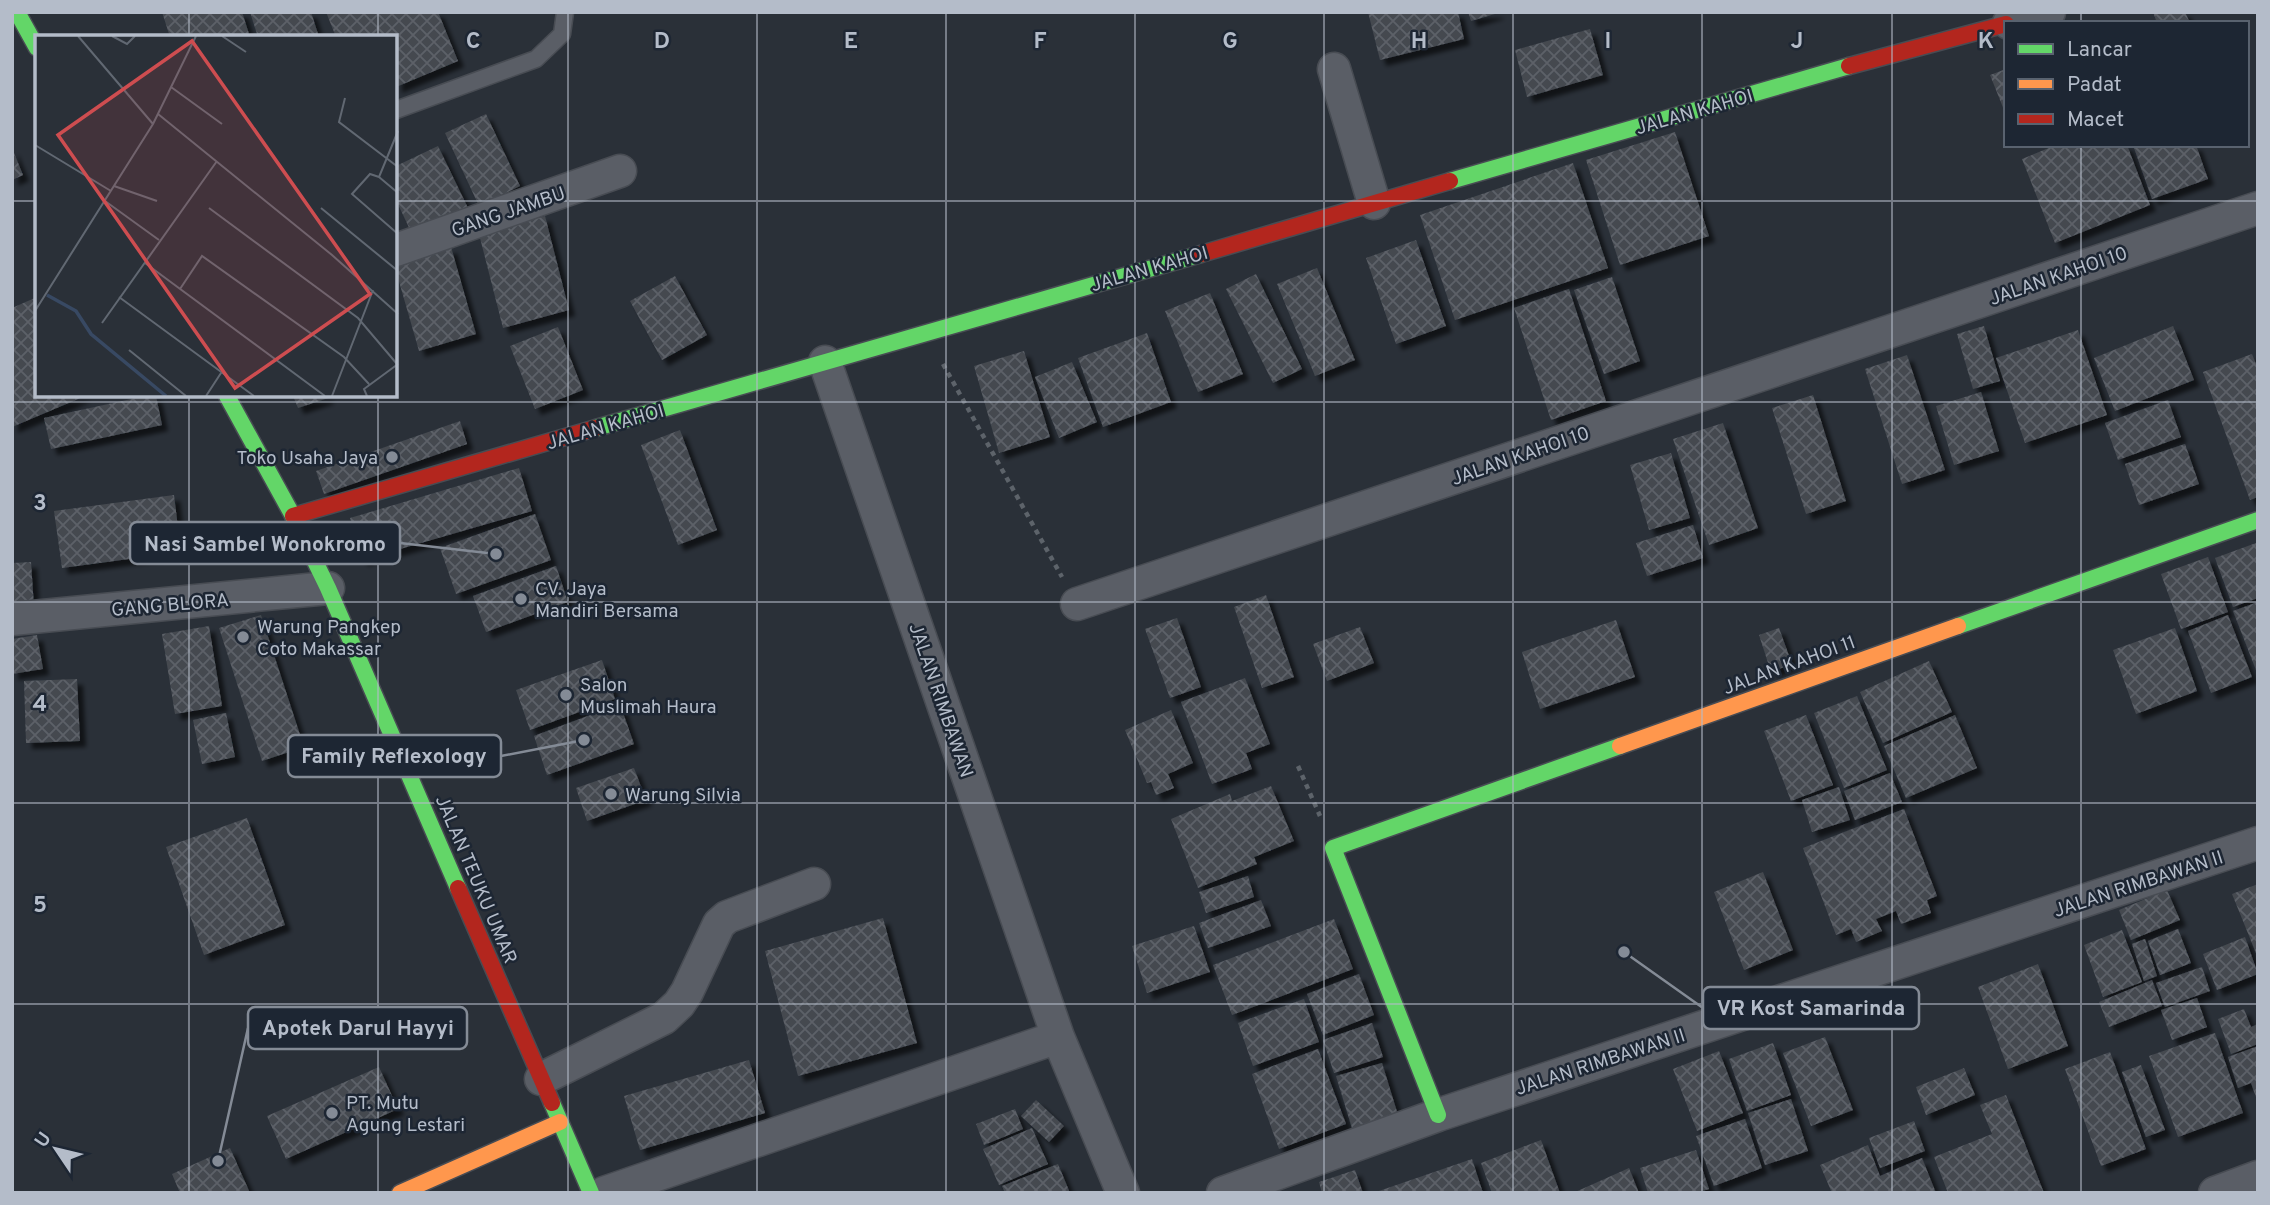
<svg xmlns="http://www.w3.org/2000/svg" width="2270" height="1205" viewBox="0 0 2270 1205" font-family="Overpass,sans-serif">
<defs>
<pattern id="building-cross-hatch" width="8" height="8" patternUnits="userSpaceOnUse" patternTransform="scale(1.75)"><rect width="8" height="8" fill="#444950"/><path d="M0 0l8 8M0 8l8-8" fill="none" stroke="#5d6168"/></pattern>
<filter id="shadow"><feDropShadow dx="6" dy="6" stdDeviation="2" flood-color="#0009"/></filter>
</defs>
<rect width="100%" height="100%" fill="#2a3038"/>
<path fill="url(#building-cross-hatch)" filter="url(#shadow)" d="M162,12H242L250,37H170Z
M250,12H311L319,37H258Z
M326,12H438L458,61L396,87V37H336Z
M1368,12H1458L1464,39L1380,60Z
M1468,12H1498V13L1471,21Z
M2153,12H2185L2190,23H2157Z
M1590,29L1603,75L1527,97L1515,50Z
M2006,69V115L1990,75Z
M486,114L520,186L479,206L445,133Z
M1675,132L1709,236L1620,265L1586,160Z
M2056,145H2127L2150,205L2055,243L2022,159Z
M2133,145H2196L2208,179L2152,199Z
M438,146L468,208L412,234L396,200V166Z
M12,148L23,175L12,180Z
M1573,163L1608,268L1455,320L1420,215Z
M545,216L569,310L503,328L479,234Z
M1416,240L1446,326L1396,344L1366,258Z
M451,247L476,334L419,351L396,271V263Z
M1317,268L1355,360L1315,376L1277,284Z
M1256,274L1302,369L1273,383L1226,289Z
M675,276L707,335L662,360L630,301Z
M1612,277L1640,361L1604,374L1574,290Z
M1569,289L1606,401L1551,420L1514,308Z
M1210,293L1243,374L1198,392L1165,311Z
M37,297V396H85L12,427V308Z
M1984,326L2000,381L1973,389L1957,334Z
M2173,326L2194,380L2115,411L2094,358Z
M558,327L583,390L535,409L510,346Z
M2078,330L2107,415L2025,443L1996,358Z
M1147,333L1171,402L1103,427L1078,358Z
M1024,351L1050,437L999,453L974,366Z
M2252,354L2258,369V497L2250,500L2203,372Z
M1907,355L1945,470L1902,484L1865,369Z
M1072,362L1097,422L1059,438L1035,377Z
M1981,392L1999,451L1954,465L1936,406Z
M1813,395L1846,501L1806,514L1772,408Z
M145,396H156L162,425L51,449L44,418Z
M293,396H327L328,398L298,408Z
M2168,400L2181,437L2118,460L2105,423Z
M460,421L467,444L324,494L316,471Z
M1723,423L1758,528L1709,545L1673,439Z
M680,430L717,530L678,545L641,445Z
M2185,444L2199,484L2139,505L2125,464Z
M1671,453L1690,518L1649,530L1630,465Z
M519,468L532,511L362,560L350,518Z
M174,495L181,552L62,568L54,511Z
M535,514L551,560L456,594L440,548Z
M1693,525L1703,558L1647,576L1636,543Z
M2256,543L2258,549V598L2233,607L2215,558Z
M2208,557L2228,612L2181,629L2161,574Z
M31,562L34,607L12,608V563Z
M556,566L568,602L486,632L473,596Z
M1266,595L1294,677L1262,688L1234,607Z
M2258,602V675L2233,611Z
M261,615L304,747L262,761L219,628Z
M2228,615L2252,677L2211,693L2188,631Z
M1177,618L1201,687L1170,698L1145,629Z
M1616,620L1635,677L1540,709L1522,652Z
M209,626L222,706L175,714L162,634Z
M1360,627L1374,663L1327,681L1313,644Z
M1779,628L1792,664L1771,672L1759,635Z
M2175,628L2197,691L2136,714L2113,650Z
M37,635L43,669L12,674V639Z
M602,660L615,699L530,730L516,690Z
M1929,661L1952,712L1883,743L1860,692Z
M1245,678L1270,744L1246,753L1252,769L1212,784L1181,702Z
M77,679L80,741L26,743L24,681Z
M1857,696L1887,770L1844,788L1814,713Z
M620,704L634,744L547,775L534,736Z
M1171,710L1193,763L1168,774L1174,788L1156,795L1151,782L1147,783L1125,730Z
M226,713L235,757L202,764L193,720Z
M1806,715L1833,785L1791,801L1764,731Z
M1955,715L1977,768L1906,798L1884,746Z
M634,768L646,800L587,821L576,788Z
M1890,773L1902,802L1855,820L1844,791Z
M1271,786L1294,841L1254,857L1257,864L1198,888L1171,819L1230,794L1232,801Z
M1839,787L1850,820L1812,832L1802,800Z
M1904,809L1937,896L1927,900L1931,913L1901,924L1896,911L1876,919L1882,931L1856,942L1851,929L1836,935L1803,848Z
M247,818L285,925L204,955L166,847Z
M1763,872L1793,950L1744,970L1714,892Z
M1248,876L1254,897L1206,913L1199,892Z
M2258,884V958L2232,894Z
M2167,890L2180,920L2131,940L2119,910Z
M1261,900L1271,926L1208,948L1199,923Z
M883,918L917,1043L798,1076L765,951Z
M1334,919L1353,969L1232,1015L1213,965Z
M1194,926L1210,972L1147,993L1132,946Z
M2178,929L2191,963L2160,975L2148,941Z
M2122,930L2142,982L2103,997L2084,945Z
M2245,937L2258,974L2217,990L2203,954Z
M2145,939L2157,976L2144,981L2132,944Z
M2038,964L2068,1046L2008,1069L1978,987Z
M2202,967L2210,991L2165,1007L2156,983Z
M1359,974L1374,1015L1323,1035L1307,994Z
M2152,980L2162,1006L2109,1027L2099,1002Z
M2197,998L2207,1027L2172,1040L2161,1010Z
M1304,999L1319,1042L1253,1066L1238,1023Z
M2244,1009L2251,1027L2258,1024V1044L2231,1054L2218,1019Z
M1372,1023L1383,1057L1334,1073L1323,1040Z
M2215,1033L2243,1113L2178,1137L2149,1056Z
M1825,1037L1853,1110L1811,1126L1783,1053Z
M1773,1043L1791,1095L1747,1111L1729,1059Z
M2258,1046V1100H2257L2251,1083L2238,1088L2228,1057Z
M1318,1049L1346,1124L1279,1149L1252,1074Z
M1719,1051L1743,1113L1697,1131L1673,1069Z
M2110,1052L2146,1149L2101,1166L2065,1069Z
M749,1060L765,1113L640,1150L624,1096Z
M1382,1063L1398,1115L1352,1128L1336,1076Z
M2141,1065L2165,1130L2146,1137L2122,1072Z
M379,1067L398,1109L286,1159L267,1116Z
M1964,1068L1975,1095L1926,1115L1916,1087Z
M2006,1095L2044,1193H1948L1934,1157L1992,1134L1980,1105Z
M1791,1099L1808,1151L1765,1165L1748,1113Z
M1036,1100L1064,1126L1049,1142L1021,1116Z
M1015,1109L1023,1129L984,1145L976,1124Z
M1745,1119L1762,1168L1714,1186L1696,1136Z
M1914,1121L1925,1151L1880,1168L1869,1138Z
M1032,1128L1048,1164L999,1185L983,1149Z
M1541,1140L1560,1193H1492L1481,1163Z
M1868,1145L1880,1176L1922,1158L1936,1193H1832L1820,1165Z
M230,1148L250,1193H180L172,1174Z
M1696,1150L1709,1189L1696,1193H1648L1640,1168Z
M1472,1159L1483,1193H1376V1192Z
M1058,1164L1070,1193H1005L1002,1186Z
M1629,1168L1639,1193H1573Z
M1355,1170L1363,1193H1322L1319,1182Z"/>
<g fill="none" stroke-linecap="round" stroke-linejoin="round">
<g stroke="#484c53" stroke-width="19">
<path id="lane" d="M396,110L536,59L562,34L565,12"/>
</g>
<g stroke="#484c53" stroke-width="35">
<path id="street" d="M2009,23L2049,12
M1334,69L1374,203
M396,250L620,171
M825,362L1058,1037L1123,1193
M1077,604L2258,208
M12,619L328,588
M541,1079L664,1018L679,1004L687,992L719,924L727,917L814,884
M604,1193L1058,1037
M1223,1193L1438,1115L2258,843
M2215,1193L2258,1177"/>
</g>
<g stroke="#484c53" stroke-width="19">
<path id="fast" d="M17,12L37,48
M1450,181L1849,66
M227,396L293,516L328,588L458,888
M596,428L1201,254
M1958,626L2258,520
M552,1103L591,1193
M1438,1115L1333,848L1620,746"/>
</g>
<g stroke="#484c53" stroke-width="19">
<path id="slow" d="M1620,746L1958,626
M400,1193L560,1122"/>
</g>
<g stroke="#484c53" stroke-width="19">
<path id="jam" d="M1849,66L2006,24
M1201,254L1450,181
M293,516L596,428
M458,888L552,1103"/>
</g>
<path stroke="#5d636a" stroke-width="4.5" stroke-dasharray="5 5" stroke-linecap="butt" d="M943,364L1062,577
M1298,766L1320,816"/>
<use href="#lane" stroke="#5a5e66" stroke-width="16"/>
<use href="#street" stroke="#5a5e66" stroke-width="32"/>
<use href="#fast" stroke="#63d668" stroke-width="16"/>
<use href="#slow" stroke="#ff974d" stroke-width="16"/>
<use href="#jam" stroke="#b3261e" stroke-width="16"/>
</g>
<path fill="none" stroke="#b4bcc9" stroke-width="2" stroke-opacity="0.55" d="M189,12V37M378,12V37M568,12V1193M757,12V1193M946,12V1193M1135,12V1193M1324,12V1193M1513,12V1193M1702,12V1193M1892,12V1193M2081,12V23M2081,145V1193M12,201H37M396,201H2258M189,396V1193M378,396V1193M12,402H2258M12,602H2258M12,803H2258M12,1004H2258"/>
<g fill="#848b96" stroke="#1d2633" stroke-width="2.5">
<circle cx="392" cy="457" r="7"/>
<circle cx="521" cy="599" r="7"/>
<circle cx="243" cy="637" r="7"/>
<circle cx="566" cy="695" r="7"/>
<circle cx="611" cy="794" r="7"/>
<circle cx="332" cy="1113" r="7"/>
</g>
<g text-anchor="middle" stroke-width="5" stroke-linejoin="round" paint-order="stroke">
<g font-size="19" fill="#b4bcc9" stroke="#1d2633">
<text transform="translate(1694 111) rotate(-16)" y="7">JALAN KAHOI</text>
<text transform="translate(508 211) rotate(-19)" y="7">GANG JAMBU</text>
<text transform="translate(1149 268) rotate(-16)" y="7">JALAN KAHOI</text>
<text transform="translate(2058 275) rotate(-19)" y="7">JALAN KAHOI 10</text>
<text transform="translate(605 426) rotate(-16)" y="7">JALAN KAHOI</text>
<text transform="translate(1520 455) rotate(-19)" y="7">JALAN KAHOI 10</text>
<text transform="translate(170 604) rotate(-5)" y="7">GANG BLORA</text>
<text transform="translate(1789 664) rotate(-20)" y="7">JALAN KAHOI 11</text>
<text transform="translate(942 700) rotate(71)" y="7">JALAN RIMBAWAN</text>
<text transform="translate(477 879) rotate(67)" y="7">JALAN TEUKU UMAR</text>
<text transform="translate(2138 883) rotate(-18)" y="7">JALAN RIMBAWAN II</text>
<text transform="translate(1600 1061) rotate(-18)" y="7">JALAN RIMBAWAN II</text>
</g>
<g font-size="19" fill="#b4bcc9" stroke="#1d2633" text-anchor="start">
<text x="378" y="464" text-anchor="end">Toko Usaha Jaya</text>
<text x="535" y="595">CV. Jaya<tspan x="535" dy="22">Mandiri Bersama</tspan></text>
<text x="257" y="633">Warung Pangkep<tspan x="257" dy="22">Coto Makassar</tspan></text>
<text x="580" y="691">Salon<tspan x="580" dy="22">Muslimah Haura</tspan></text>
<text x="625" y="801">Warung Silvia</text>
<text x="346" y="1109">PT. Mutu<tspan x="346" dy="22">Agung Lestari</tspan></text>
</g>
</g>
<g transform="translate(35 35)">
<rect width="362" height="362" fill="#2a3038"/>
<path fill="none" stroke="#384963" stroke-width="3.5" d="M12,260L41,276L56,299L131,361"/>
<path fill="none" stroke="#616872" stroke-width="2" d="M43,1L118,89M77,1L92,9L100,1M187,1L211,17M136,52L187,89M310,63L304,87L363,132M123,79L297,220L363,279M363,96L344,142L363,158M0,110L76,156M344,142L335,139L317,159L363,199M79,151L122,166M70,166L124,205M174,173L323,283L362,329M286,173L363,236M110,228L290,361M145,254L167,221L309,322L334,349M84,262L219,361M0,276L118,89L161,1M67,288L182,126M94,315L151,361M171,361L186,338M297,361L338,255M332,361L329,354L363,329"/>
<path fill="#ce4d50" fill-opacity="0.15" stroke="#ce4d50" stroke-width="3.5" d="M157,6L335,259L200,353L23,100Z"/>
<rect width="362" height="362" fill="none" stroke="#b4bcc9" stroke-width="3.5"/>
</g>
<g font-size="23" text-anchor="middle" font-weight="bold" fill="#b4bcc9" stroke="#1d2633" stroke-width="5" stroke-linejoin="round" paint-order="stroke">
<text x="473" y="48">C</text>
<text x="662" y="48">D</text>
<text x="851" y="48">E</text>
<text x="1040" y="48">F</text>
<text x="1230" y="48">G</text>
<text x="1419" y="48">H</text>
<text x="1608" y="48">I</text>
<text x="1797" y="48">J</text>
<text x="1986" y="48">K</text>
<text x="40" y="510">3</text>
<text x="40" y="711">4</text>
<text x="40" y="912">5</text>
</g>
<path fill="none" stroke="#848b96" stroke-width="2.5" d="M496 554L400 543M584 740L501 756M1624 952L1703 1008M218 1161L248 1028"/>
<g fill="#848b96" stroke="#1d2633" stroke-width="2.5">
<circle cx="496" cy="554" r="7"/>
<circle cx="584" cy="740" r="7"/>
<circle cx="1624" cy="952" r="7"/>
<circle cx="218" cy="1161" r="7"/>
</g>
<g fill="#1d2633" stroke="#848b96" stroke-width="2.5">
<rect x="130" y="522" width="270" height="42" rx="7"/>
<rect x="288" y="735" width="213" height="42" rx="7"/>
<rect x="1703" y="987" width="216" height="42" rx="7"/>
<rect x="248" y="1007" width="219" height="42" rx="7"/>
</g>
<g font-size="21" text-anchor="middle" font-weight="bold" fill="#b4bcc9">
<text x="265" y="551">Nasi Sambel Wonokromo</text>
<text x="394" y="763">Family Reflexology</text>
<text x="1811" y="1015">VR Kost Samarinda</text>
<text x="358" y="1035">Apotek Darul Hayyi</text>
</g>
<rect width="2270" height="1205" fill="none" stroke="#b4bcc9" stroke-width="28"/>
<rect x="2004" y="21" width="245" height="126" fill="#1d2633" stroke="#59626f" stroke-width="2"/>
<rect x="2018" y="44" width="35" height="10" fill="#63d668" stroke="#59626f" stroke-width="2"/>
<text x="2067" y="56" font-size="21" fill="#b4bcc9">Lancar</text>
<rect x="2018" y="79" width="35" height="10" fill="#ff974d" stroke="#59626f" stroke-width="2"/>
<text x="2067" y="91" font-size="21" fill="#b4bcc9">Padat</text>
<rect x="2018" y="114" width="35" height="10" fill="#b3261e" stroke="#59626f" stroke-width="2"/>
<text x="2067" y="126" font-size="21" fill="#b4bcc9">Macet</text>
<g transform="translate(56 1149) rotate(305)" stroke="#1d2633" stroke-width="5" paint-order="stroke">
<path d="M0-5L12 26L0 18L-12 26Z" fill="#b4bcc9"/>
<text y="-10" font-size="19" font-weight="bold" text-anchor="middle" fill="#b4bcc9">U</text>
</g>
</svg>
